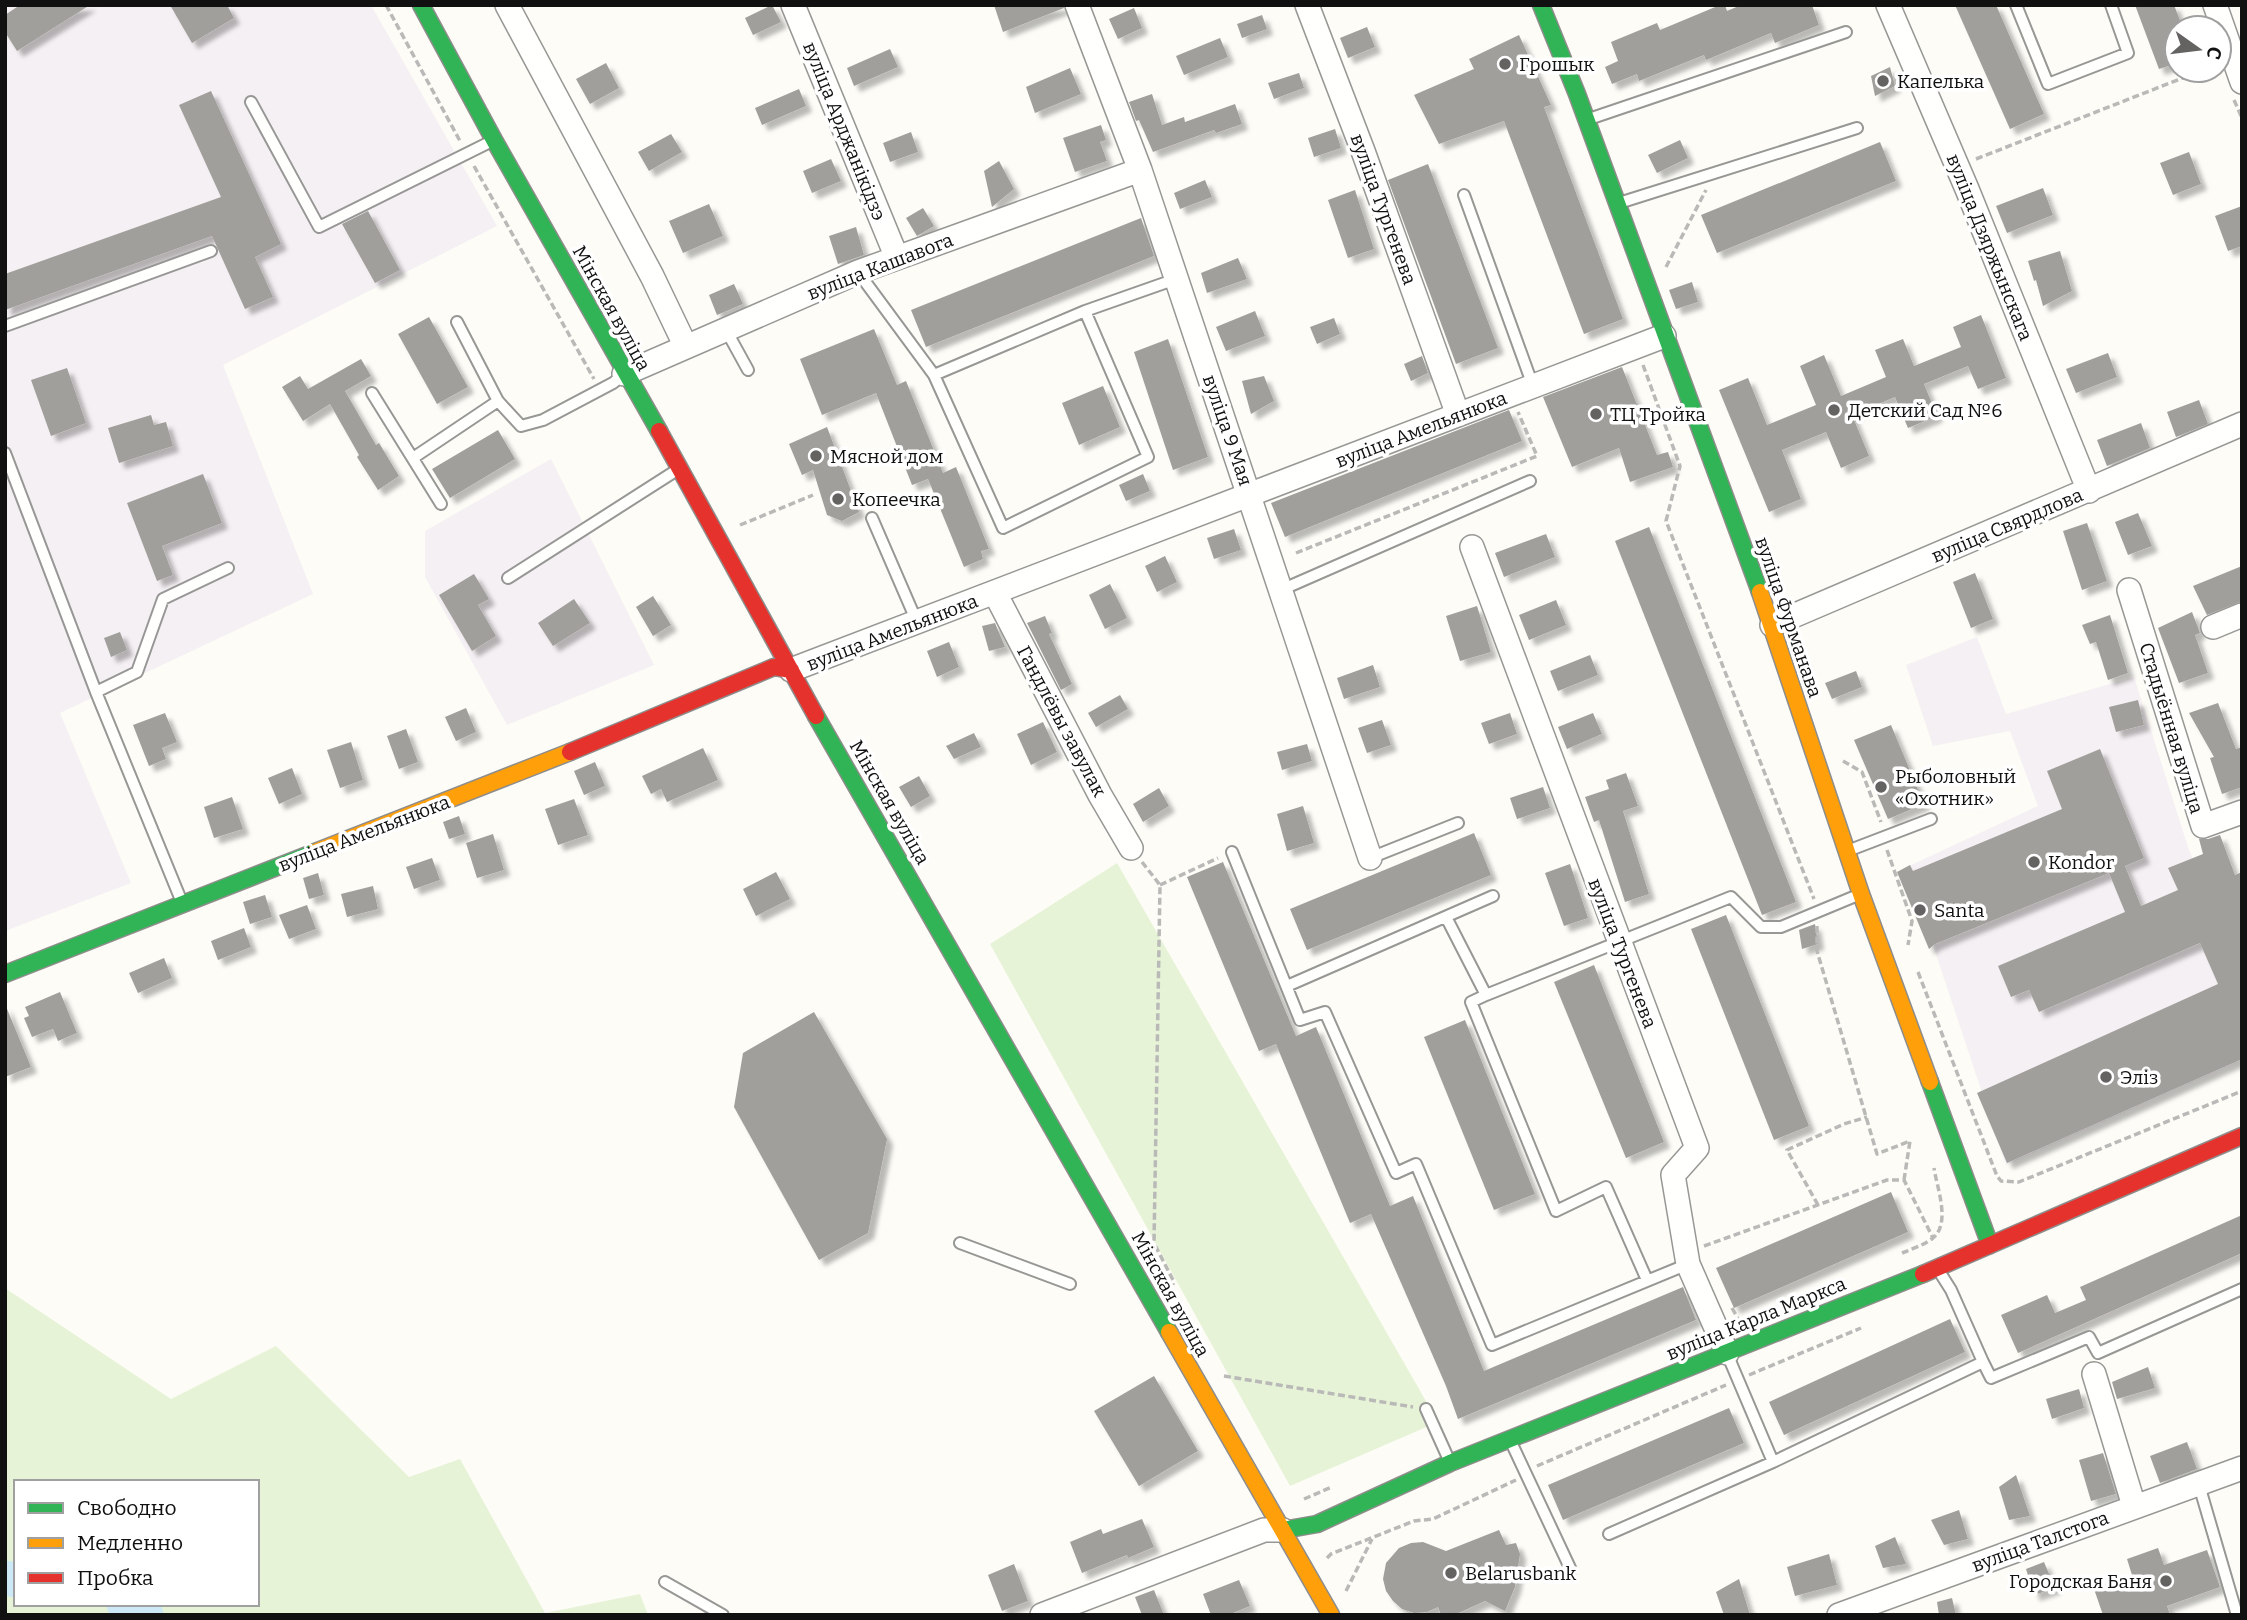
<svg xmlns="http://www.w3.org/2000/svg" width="2247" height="1620" viewBox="0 0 2247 1620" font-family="Bitter,serif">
<defs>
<filter id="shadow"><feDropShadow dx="6" dy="6" stdDeviation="2" flood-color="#0004"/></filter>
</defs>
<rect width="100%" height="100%" fill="#fdfcf7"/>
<path fill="#f5f0f3" d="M5,5H371L497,226L223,365L313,594L60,713L131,883L5,931Z
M551,459L654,665L507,725L425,577V531Z
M1977,637L2006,714L2134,677L2188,847L2242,980V1060L2006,1165L1907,867L2038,806L2010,731L1933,746L1906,665Z"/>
<path fill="#e7f3d7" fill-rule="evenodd" d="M1117,863L1438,1422L1290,1486L990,944Z
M5,1288L171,1399L276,1346L409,1477L460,1459L545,1613L640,1594L648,1615H5ZM16,1482H257V1604H16Z"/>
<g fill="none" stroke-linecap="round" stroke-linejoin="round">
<path stroke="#cde8f7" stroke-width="35" d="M5,1578L16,1580
M124,1604L146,1615"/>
</g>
<path fill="#a19f9c" filter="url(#shadow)" d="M20,5H90L17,51L5,32V15Z
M170,5H227L234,18L192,43Z
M772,5L781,22L753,35L745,18Z
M994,5H1063L1064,8L1003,32Z
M1720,5H1725L1727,11L1741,5H1812L1819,25L1775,43L1771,33L1706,60L1704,55L1639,81L1637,74L1612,84L1605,67L1618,61L1611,42L1657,23L1660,30Z
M1955,5H1996L2044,114L2010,129Z
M2135,5H2174L2183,28H2177V63L2159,69Z
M1134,8L1142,28L1118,39L1109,19Z
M1262,15L1267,29L1242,38L1237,24Z
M1367,27L1375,47L1348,58L1340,38Z
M1519,35L1551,105L1544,107L1623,319L1584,334L1504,121L1439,144L1414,95L1474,69L1469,59Z
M1220,38L1228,57L1184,75L1176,56Z
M890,49L898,67L854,86L847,68Z
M606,63L619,88L590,104L576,79Z
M1890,67L1895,86L1875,96L1871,76Z
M1070,68L1081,94L1035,113L1026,87Z
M1299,73L1304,88L1274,99L1268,83Z
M799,89L806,106L762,125L755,108Z
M211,91L281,244L255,257L273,297L245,309L212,236L5,310V274L221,197L179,105Z
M1152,94L1162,125L1184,117L1185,122L1235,104L1242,124L1216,133L1214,130L1153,152L1139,120L1136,121L1129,102Z
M1101,125L1106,140L1100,142L1107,161L1075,172L1063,138Z
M1335,129L1341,148L1314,157L1308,138Z
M911,132L918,152L890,162L883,143Z
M671,134L682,152L649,171L638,152Z
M1680,140L1688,158L1657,173L1648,155Z
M1880,142L1896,181L1717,253L1701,215Z
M2189,152L2201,184L2173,195L2160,163Z
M831,159L841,181L812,193L803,171Z
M999,161L1014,189L992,207L984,171Z
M1428,164L1498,348L1456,364L1388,180Z
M1205,180L1212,197L1180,209L1174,193Z
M2043,188L2053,215L2007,233L1996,206Z
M1355,190L1374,249L1348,258L1328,200Z
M709,204L723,236L683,253L669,221Z
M2242,206V246L2228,251L2215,216Z
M923,208L934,226L917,236L906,218Z
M368,211L400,270L375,283L342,224Z
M1141,218L1154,256L926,347L911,310Z
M856,227L864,255L838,264L829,236Z
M2060,251L2072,291L2043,306L2036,280L2034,281L2028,261Z
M1238,258L1247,279L1207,293L1201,273Z
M1692,282L1698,302L1676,309L1669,290Z
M734,284L743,304L717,315L709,295Z
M1255,311L1265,336L1226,351L1216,327Z
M1981,315L2006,378L1978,389L1968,366L1924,384L1937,416L1908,428L1895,397L1852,415L1869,456L1841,468L1826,432L1782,450L1801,499L1769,512L1719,390L1748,378L1767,425L1816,405L1800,366L1824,355L1841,396L1886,377L1875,350L1903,339L1914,366L1961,347L1953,327Z
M429,317L468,387L437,404L398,334Z
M1334,318L1340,334L1317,344L1310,327Z
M874,329L897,385L906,381L943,473L956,467L989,549L981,551L983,559L964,567L928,479L912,485L876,393L822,415L800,359Z
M1168,339L1208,457L1173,470L1134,352Z
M2108,353L2117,377L2076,393L2066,369Z
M1422,356L1428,373L1411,381L1404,364Z
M361,359L371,376L345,391L376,445L379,443L399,476L378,490L357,457L359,455L330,404L303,421L282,387L300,376L308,389Z
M1622,367L1657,455L1668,452L1673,467L1630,482L1619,448L1572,467L1543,397Z
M67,368L86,423L51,436L31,380Z
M1264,376L1274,401L1251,414L1242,381Z
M1103,386L1120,427L1079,445L1062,403Z
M2199,400L2208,424L2176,437L2167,412Z
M1509,410L1522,441L1285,537L1271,503Z
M151,415L154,425L166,422L173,446L119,463L108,428Z
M2141,423L2150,448L2107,466L2097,440Z
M827,427L859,512L842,521L827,515L813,470L802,475L789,444Z
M498,430L515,459L450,498L432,469Z
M203,474L222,523L162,546L173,575L157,581L127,503Z
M1143,474L1150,491L1126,501L1119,485Z
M2138,513L2152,546L2128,555L2115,522Z
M2087,523L2107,581L2082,590L2063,531Z
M1649,527L1796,902L1762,915L1615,541Z
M1234,529L1241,550L1214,559L1207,538Z
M1546,534L1555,557L1504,577L1495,553Z
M1165,556L1177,582L1157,592L1145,566Z
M2242,566V601L2207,615L2193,586Z
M1975,573L1993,619L1971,628L1953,582Z
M474,574L489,599L478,605L496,636L472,651L439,595Z
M1110,584L1127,618L1105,629L1089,595Z
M653,596L671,625L653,636L636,607Z
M574,599L590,623L553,646L538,623Z
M1556,600L1566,625L1529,640L1519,615Z
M1477,606L1491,652L1460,661L1446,616Z
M2192,612L2200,633L2195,635L2208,673L2179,683L2158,628Z
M2110,615L2128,673L2108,680L2096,642L2090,644L2082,625Z
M1045,616L1052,633L1049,634L1072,684L1061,690L1027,623Z
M995,623L1005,647L989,651L982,626Z
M120,632L127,650L111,657L104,638Z
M949,642L959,667L937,677L927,651Z
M1590,655L1598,675L1558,691L1550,671Z
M1373,665L1380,687L1344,699L1337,678Z
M1856,671L1862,687L1832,699L1825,683Z
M1120,695L1128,709L1096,727L1088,713Z
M2138,700L2144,725L2116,732L2109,707Z
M2218,703L2236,749L2242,747V787L2222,794L2210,758L2214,757L2189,713Z
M466,708L476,732L456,741L445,717Z
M165,713L177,742L162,748L166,759L149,766L133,725Z
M1510,713L1517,734L1489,744L1481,723Z
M1593,713L1602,734L1567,749L1558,727Z
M1382,720L1391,745L1367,753L1358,728Z
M1043,722L1057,752L1031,765L1017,734Z
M1891,725L1924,804L1888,819L1854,740Z
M406,729L418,762L399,769L387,736Z
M974,733L981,747L954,759L946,746Z
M351,742L363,780L340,788L327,750Z
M1307,744L1312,761L1282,770L1277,752Z
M703,748L718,780L667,802L661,789L651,794L642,776Z
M2100,749L2144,858L2125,866L2141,906L2178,890L2168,868L2203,854L2199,839H2208L2220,835L2235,875L2242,872V1059L2007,1163L1977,1093L2218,984L2200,943L2039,1012L2029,990L2011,997L1998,966L2125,912L2109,873L1935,944L1929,949L1897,872L1910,865L1913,871L2062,809L2047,771Z
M595,762L605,786L584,795L574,771Z
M292,768L302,794L279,804L268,778Z
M1626,773L1638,806L1623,811L1649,894L1625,902L1599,820L1594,822L1585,797L1609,789L1606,780Z
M919,776L930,796L911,807L899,787Z
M1543,787L1550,808L1517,819L1510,798Z
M1159,788L1169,806L1143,822L1133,804Z
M232,797L243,829L214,838L204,807Z
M574,799L588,835L558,845L545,809Z
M1303,806L1314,843L1287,851L1277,814Z
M459,816L465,834L449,839L443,822Z
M1474,833L1491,875L1307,950L1290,909Z
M493,834L504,870L477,878L466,843Z
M432,858L440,880L414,889L406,867Z
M1223,862L1296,1036L1316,1027L1390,1206L1413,1196L1484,1371L1683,1287L1696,1320L1458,1419L1446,1386L1371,1214L1350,1223L1276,1044L1259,1051L1187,877Z
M1570,864L1588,918L1564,926L1545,873Z
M776,872L790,899L756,916L743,889Z
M318,873L324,895L309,899L303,878Z
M373,886L378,909L347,917L341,894Z
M265,895L272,917L250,924L243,902Z
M307,905L316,929L289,939L279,915Z
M1726,915L1809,1126L1774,1140L1691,929Z
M1815,924L1818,944L1802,949L1799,930Z
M244,928L251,947L218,960L211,941Z
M164,958L172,978L138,993L129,973Z
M1594,965L1664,1142L1626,1158L1554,982Z
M60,992L77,1033L58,1041L53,1029L32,1037L24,1018L29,1016L25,1007Z
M5,1004L31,1067L5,1077Z
M814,1012L887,1139L868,1233L819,1260L734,1107L743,1053Z
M1465,1020L1535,1194L1494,1210L1424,1037Z
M1891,1192L1908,1232L1734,1308L1716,1268Z
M2242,1215V1253L2018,1353L2001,1315L2047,1295L2055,1313L2086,1300L2080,1287Z
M1950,1319L1965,1352L1784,1435L1769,1402Z
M2148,1367L2155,1388L2117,1399L2112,1382Z
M1154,1376L1198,1451L1139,1486L1094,1411Z
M2079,1389L2084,1408L2052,1419L2046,1399Z
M1729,1408L1744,1443L1563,1520L1548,1485Z
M2187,1442L2197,1469L2160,1483L2150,1456Z
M2103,1453L2116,1494L2091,1501L2079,1460Z
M2016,1475L2030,1516L2009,1520L1999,1487Z
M1959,1510L1968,1539L1944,1545L1931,1520Z
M1142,1519L1154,1547L1128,1558L1127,1555L1082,1573L1070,1542L1101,1529L1103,1534Z
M1499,1530L1506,1545L1516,1543L1520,1554L1515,1587L1505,1611L1485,1601L1454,1615H1441L1438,1607L1427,1612L1414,1613L1402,1609L1393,1601L1386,1591L1383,1579L1386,1563L1399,1548L1411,1543L1423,1542L1446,1551Z
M1895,1537L1906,1564L1883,1568L1875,1546Z
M2158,1548L2164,1565L2207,1550L2220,1587L2167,1606L2170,1615H2103L2094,1589L2132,1575L2127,1559Z
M1829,1554L1837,1585L1795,1596L1787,1567Z
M2044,1562L2055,1588L2034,1595L2026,1569Z
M1014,1564L1028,1601L1002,1611L988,1575Z
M1739,1579L1750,1615H1724L1716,1592Z
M1239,1580L1250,1606L1228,1615H1211L1203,1594Z
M1154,1590L1164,1615H1142L1135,1597Z
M1952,1598L1956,1615H1939L1937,1602Z"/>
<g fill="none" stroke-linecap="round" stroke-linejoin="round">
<g stroke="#979795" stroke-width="14">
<path id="lane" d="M2016,5L2048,84L2128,53L2111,5
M251,102L319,227L490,142
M1589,119L1846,32
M1464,195L1533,386
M1619,203L1857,128
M858,272L934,375L1003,528L1148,457L1085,311L934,375
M1085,311L1176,279
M457,322L498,401L521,426L543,420L613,383L622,376
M5,326L211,251
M726,330L748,370
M372,393L441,504
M5,453L96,692L181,900
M413,458L498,401
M872,518L917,622
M508,578L677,470
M1281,590L1530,481
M96,692L137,672L163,599L228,568
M1850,850L1931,819
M1232,852L1300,1020L1325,1012L1396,1173L1416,1164L1492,1345L1688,1264
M1370,858L1458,823
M1446,917L1486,995L1731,897L1761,927H1781L1858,895
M1287,986L1493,896
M1486,995L1471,1002L1556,1211L1606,1187L1647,1280
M960,1243L1070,1284
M1728,1356L1773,1462L1983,1362L1951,1290L1939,1271
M1983,1362L1991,1378L2089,1337L2098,1353L2242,1289
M1426,1409L1449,1460
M1511,1442L1571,1570
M2199,1485L2237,1615
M1609,1534L1773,1462
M665,1582L723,1615"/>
</g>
<g stroke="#979795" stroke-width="26">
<path id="street" d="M507,5L652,276L686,347
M793,5L897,258
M1077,5L1140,170L1370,858
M1307,5L1363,151L1458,415
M1888,5L1967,189L2089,491
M2215,5L2242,82
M624,374L858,272L1140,170
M1472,547L1697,1148L1673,1175L1688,1264L1727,1353
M2129,590L2203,826L2242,812
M995,593L1100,795L1131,848
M1772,625L2242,424
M2213,627L2242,615
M791,670L1664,336
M2094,1374L2134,1506
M1042,1615L1264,1530H1283
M1839,1615L2242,1468"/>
</g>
<g stroke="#8e8d8b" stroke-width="19">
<path id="fast" d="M421,5L494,140L659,431
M1541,5L1577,94L1760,592
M816,716L1169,1332
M5,974L315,852
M1930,1082L1990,1245
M1283,1530L1317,1524L1450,1463L1923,1274"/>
</g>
<g stroke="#8e8d8b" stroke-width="19">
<path id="slow" d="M1760,592L1861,894L1930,1082
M315,852L570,752
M1169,1332L1331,1615"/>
</g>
<g stroke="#8e8d8b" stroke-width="19">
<path id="jam" d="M659,431L816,716
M570,752L774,667L791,670
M1923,1274L2242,1136"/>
</g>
<path stroke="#b9b9b8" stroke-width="3.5" stroke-dasharray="7 3.5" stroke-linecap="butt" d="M386,5L460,141
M2234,100L2242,118
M1976,159L2203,70
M474,166L594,379
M1666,267L1706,190
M1643,365L1680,466L1666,521L1814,899
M740,525L813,495
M1296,553L1537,456L1518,412
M1843,761L1862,772L1881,822
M1887,850L1912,921L1908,945
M1142,862L1160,885L1154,1243
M1160,885L1218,858
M1817,926V951L1877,1154L1910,1141L1904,1180
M1918,972L1997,1176L2001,1181L2019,1182L2242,1091
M1818,1205L1787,1150L1844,1124L1867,1117
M1147,1239L1156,1247L1173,1280V1285
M1704,1246L1887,1180H1904L1933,1238
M1902,1253C1912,1249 1924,1245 1933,1238C1951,1223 1937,1188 1934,1168
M1732,1308L1740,1322
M1749,1375L1861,1328
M1224,1376L1413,1407
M1537,1466L1726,1385
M1304,1499L1332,1487
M1327,1558L1331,1554L1414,1521L1433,1519L1516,1480
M1346,1591L1372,1539"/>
<use href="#lane" stroke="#fffffe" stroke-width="10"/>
<use href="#street" stroke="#fffffe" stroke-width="23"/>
<use href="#fast" stroke="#30b455" stroke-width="16"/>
<use href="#slow" stroke="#ff9f0a" stroke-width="16"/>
<use href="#jam" stroke="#e5322d" stroke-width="16"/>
</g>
<g fill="#646362" stroke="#fff" stroke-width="2.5">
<circle cx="1505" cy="64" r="7"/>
<circle cx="1883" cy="81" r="7"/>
<circle cx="1834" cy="410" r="7"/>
<circle cx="1596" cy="414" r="7"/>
<circle cx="816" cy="456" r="7"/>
<circle cx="838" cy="499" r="7"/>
<circle cx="1881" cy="787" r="7"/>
<circle cx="2034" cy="862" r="7"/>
<circle cx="1920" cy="910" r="7"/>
<circle cx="2106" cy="1077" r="7"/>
<circle cx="1451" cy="1573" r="7"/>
<circle cx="2166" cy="1581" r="7"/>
</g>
<g text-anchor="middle" stroke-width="7" stroke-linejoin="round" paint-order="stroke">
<g font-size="19" fill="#111" stroke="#fff" text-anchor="start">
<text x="1519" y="71">Грошык</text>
<text x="1897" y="88">Капелька</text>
<text x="1848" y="417">Детский Сад №6</text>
<text x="1610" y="421">ТЦ Тройка</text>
<text x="830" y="463">Мясной дом</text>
<text x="852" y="506">Копеечка</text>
<text x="1895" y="783">Рыболовный<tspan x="1895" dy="22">«Охотник»</tspan></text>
<text x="2048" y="869">Kondor</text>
<text x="1934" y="917">Santa</text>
<text x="2120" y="1084">Эліз</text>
<text x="1465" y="1580">Belarusbank</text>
<text x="2152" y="1588" text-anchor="end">Городская Баня</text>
</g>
<g font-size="19" fill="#111" stroke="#fff">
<text transform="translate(845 131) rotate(68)" y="7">вуліца Арджанікідзэ</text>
<text transform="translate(1384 209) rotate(70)" y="7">вуліца Тургенева</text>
<text transform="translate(1990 247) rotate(68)" y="7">вуліца Дзяржынскага</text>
<text transform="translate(880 266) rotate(-21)" y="7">вуліца Кашавога</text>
<text transform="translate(612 308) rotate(61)" y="7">Мінская вуліца</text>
<text transform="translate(1421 429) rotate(-21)" y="7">вуліца Амельянюка</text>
<text transform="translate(1228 430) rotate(71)" y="7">вуліца 9 Мая</text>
<text transform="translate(2007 525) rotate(-23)" y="7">вуліца Свярдлова</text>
<text transform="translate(1789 617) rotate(71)" y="7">вуліца Фурманава</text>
<text transform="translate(892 632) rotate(-21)" y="7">вуліца Амельянюка</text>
<text transform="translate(1062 721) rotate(62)" y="7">Гандлёвы завулак</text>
<text transform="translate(2172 728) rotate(73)" y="7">Стадыённая вуліца</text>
<text transform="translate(890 802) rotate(60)" y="7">Мінская вуліца</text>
<text transform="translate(364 833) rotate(-21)" y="7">вуліца Амельянюка</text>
<text transform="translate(1623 953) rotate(69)" y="7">вуліца Тургенева</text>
<text transform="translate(1171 1294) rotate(61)" y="7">Мінская вуліца</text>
<text transform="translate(1756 1318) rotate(-22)" y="7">вуліца Карла Маркса</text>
<text transform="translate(2040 1541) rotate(-20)" y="7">вуліца Талстога</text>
</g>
</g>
<rect width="2247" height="1620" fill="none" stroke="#111111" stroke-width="14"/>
<rect x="14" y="1480" width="245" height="126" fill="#ffffff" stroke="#a0a0a0" stroke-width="2"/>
<rect x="28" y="1503" width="35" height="10" fill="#30b455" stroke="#a0a0a0" stroke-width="2"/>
<text x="77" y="1515" font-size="21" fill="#111111">Свободно</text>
<rect x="28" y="1538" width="35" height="10" fill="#ff9f0a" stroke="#a0a0a0" stroke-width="2"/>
<text x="77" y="1550" font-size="21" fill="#111111">Медленно</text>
<rect x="28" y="1573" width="35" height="10" fill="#e5322d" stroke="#a0a0a0" stroke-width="2"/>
<text x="77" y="1585" font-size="21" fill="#111111">Пробка</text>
<g transform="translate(2198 49) rotate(104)"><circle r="33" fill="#ffffff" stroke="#a0a0a0" stroke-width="2"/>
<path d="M0-5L12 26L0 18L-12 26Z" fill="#646362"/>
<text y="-10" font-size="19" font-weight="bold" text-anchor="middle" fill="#111111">С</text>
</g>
</svg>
